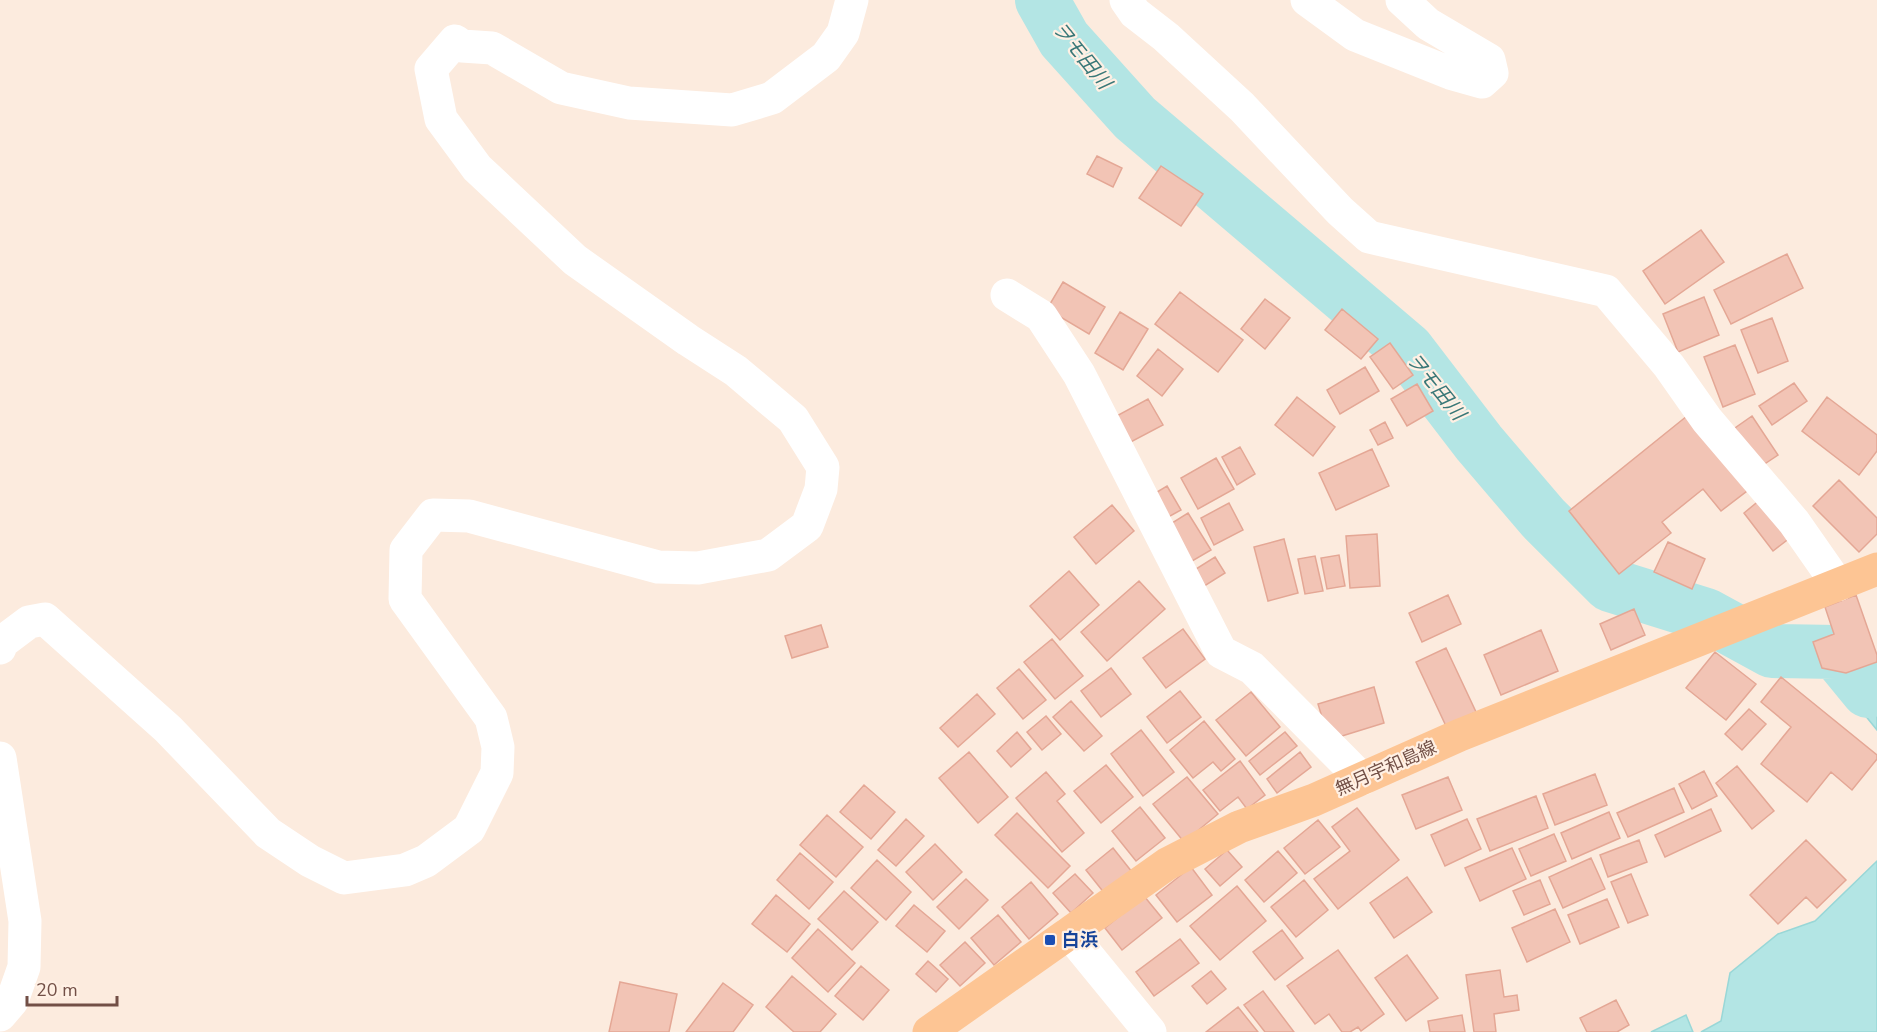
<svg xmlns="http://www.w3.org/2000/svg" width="1877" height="1032" viewBox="0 0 1877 1032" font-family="'Nunito Sans','Noto Sans JP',sans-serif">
<rect width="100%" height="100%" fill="#fcebde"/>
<path fill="#b3e5e4" stroke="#99d7d7" stroke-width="1.5" d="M1834,677L1877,694V730Z
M1877,861V1032H1701L1721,1021L1730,973L1778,934L1815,921Z
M1686,1015L1693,1032H1651Z"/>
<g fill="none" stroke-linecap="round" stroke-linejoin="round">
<path stroke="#b3e5e4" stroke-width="54" d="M1042,0L1064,39L1135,118L1407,349L1479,443L1543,518L1610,585L1706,615L1772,651L1836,652L1868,691"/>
</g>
<path fill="#f2c4b5" stroke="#e4a795" stroke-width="1.5" d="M1097,156L1122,168L1113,187L1087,174Z
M1161,166L1203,194L1181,226L1139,198Z
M1701,230L1724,262L1665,304L1643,271Z
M1787,254L1803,288L1731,324L1714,290Z
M1063,282L1105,307L1089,334L1047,309Z
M1180,292L1243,340L1218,372L1155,324Z
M1704,297L1719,335L1678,352L1663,314Z
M1265,299L1290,318L1265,349L1241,329Z
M1342,309L1378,339L1361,359L1325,330Z
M1120,312L1148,329L1123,370L1095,353Z
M1772,318L1788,361L1758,373L1741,330Z
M1390,343L1413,375L1393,389L1370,357Z
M1735,345L1755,394L1723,407L1704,357Z
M1158,349L1183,369L1162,396L1137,376Z
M1365,367L1379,391L1340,414L1327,390Z
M1794,383L1807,401L1772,425L1759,406Z
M1417,384L1433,411L1407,426L1391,399Z
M1297,397L1335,427L1313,456L1275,425Z
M1827,397L1877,435V451L1859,475L1802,431Z
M1148,399L1163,425L1125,445L1111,419Z
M1687,416L1747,491L1721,511L1703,489L1662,522L1671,533L1619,574L1569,511Z
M1752,416L1778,455L1760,467L1735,428Z
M1385,422L1393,438L1378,445L1370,430Z
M1240,447L1255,474L1237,485L1222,457Z
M1372,449L1389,486L1336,510L1319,473Z
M1216,458L1234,489L1198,509L1181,478Z
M1839,480L1877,518V534L1859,552L1813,506Z
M1167,486L1181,510L1161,521L1147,498Z
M1761,499L1791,537L1773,551L1744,513Z
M1229,503L1243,530L1214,545L1201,518Z
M1112,505L1134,531L1096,564L1074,537Z
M1188,513L1211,550L1187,564L1164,528Z
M1377,534L1380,586L1350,588L1346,536Z
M1284,539L1298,593L1268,601L1254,547Z
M1668,542L1705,559L1692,589L1654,572Z
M1339,555L1345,586L1327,589L1321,558Z
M1315,556L1323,591L1305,594L1298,559Z
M1215,557L1225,573L1198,590L1188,574Z
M1069,571L1099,605L1060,640L1030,606Z
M1139,581L1165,609L1107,661L1081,632Z
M1448,595L1461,624L1422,642L1409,613Z
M1856,595L1877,655V662L1846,673L1822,668L1813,642L1834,634L1825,607Z
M1634,609L1645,635L1611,650L1600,624Z
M821,625L828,647L792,658L785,636Z
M1183,629L1205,659L1166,688L1143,658Z
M1541,630L1558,671L1501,695L1484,655Z
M1052,639L1083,676L1055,699L1024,662Z
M1446,648L1476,712L1446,726L1416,662Z
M1715,652L1756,684L1726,720L1686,688Z
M1111,668L1131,694L1101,717L1081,691Z
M1019,669L1046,700L1023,719L997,688Z
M1781,677L1877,755V759L1852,790L1831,772L1807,802L1761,764L1791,727L1761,702Z
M1374,687L1384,723L1329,740L1318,704Z
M1180,691L1201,717L1167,743L1147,717Z
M1251,692L1280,727L1246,756L1216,720Z
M977,694L995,714L958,747L940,728Z
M1071,701L1102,736L1084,751L1053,717Z
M1749,709L1766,724L1742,750L1725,734Z
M1046,716L1061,734L1042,750L1027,732Z
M1204,721L1235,759L1221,771L1213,762L1193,778L1170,750Z
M1141,730L1174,772L1143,796L1111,754Z
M1017,732L1031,749L1011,767L997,751Z
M1285,732L1297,746L1260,775L1249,761Z
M969,752L1008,797L978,823L939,778Z
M1300,752L1311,767L1277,793L1267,779Z
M1240,761L1265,795L1247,809L1238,797L1220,811L1203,790Z
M1106,765L1133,797L1101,823L1074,791Z
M1737,766L1774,811L1752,829L1716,783Z
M1704,771L1717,796L1692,809L1679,784Z
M1046,772L1065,794L1057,801L1084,833L1062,852L1016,798Z
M1595,774L1607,805L1555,825L1543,794Z
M1187,777L1218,814L1184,842L1153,804Z
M1448,777L1462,810L1416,829L1402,795Z
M864,785L895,812L871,839L840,812Z
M1674,788L1684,812L1628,837L1617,813Z
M1536,796L1548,828L1490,851L1477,819Z
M1140,807L1165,838L1136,861L1112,831Z
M1357,808L1399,860L1338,909L1314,879L1350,851L1332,827Z
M1711,809L1721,831L1665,857L1655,835Z
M1609,812L1620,838L1572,859L1561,833Z
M1017,813L1070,866L1048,888L995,835Z
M827,815L863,847L836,877L800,845Z
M906,819L924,836L896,866L878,850Z
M1467,819L1481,849L1445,866L1431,835Z
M1318,820L1340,847L1305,874L1284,848Z
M1554,834L1566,861L1531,876L1519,849Z
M1639,840L1647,862L1608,877L1600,855Z
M1806,840L1846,880L1817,908L1806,897L1778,924L1750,895Z
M935,844L962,872L933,900L906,872Z
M1113,848L1132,872L1105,894L1086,870Z
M1512,848L1526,879L1480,901L1465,868Z
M1227,850L1242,867L1220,886L1205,869Z
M1278,851L1297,873L1264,902L1245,880Z
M800,853L833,882L809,909L777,880Z
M1591,858L1605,889L1563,908L1549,877Z
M877,860L911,892L886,920L851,888Z
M1191,867L1212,895L1177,922L1156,895Z
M1075,874L1093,893L1071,913L1053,893Z
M1631,874L1648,915L1628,923L1611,882Z
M1407,877L1432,912L1394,938L1370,903Z
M966,879L988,900L959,929L937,907Z
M1304,880L1328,910L1296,937L1271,907Z
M1540,880L1550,904L1524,915L1513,891Z
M1031,882L1058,914L1029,939L1002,907Z
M1237,886L1266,921L1220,960L1190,926Z
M844,891L878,922L852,950L818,919Z
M776,895L810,924L787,952L752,924Z
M1144,896L1162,918L1122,950L1105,928Z
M1607,899L1619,927L1580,944L1568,915Z
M914,905L945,931L927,952L896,926Z
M1555,909L1570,942L1527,962L1512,928Z
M998,915L1021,942L994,965L971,938Z
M818,929L855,963L828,992L792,958Z
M1282,930L1303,958L1275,980L1253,952Z
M1180,939L1199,963L1154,996L1136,972Z
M965,942L985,963L960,986L940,965Z
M1338,950L1384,1014L1361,1031L1358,1027L1350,1032H1342L1329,1014L1315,1024L1287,986Z
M1407,955L1438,998L1406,1021L1375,978Z
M928,961L948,979L936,992L916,974Z
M861,966L889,990L863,1020L835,996Z
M1500,970L1504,997L1517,995L1519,1010L1494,1014L1496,1032H1474L1466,975Z
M1211,971L1226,989L1207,1004L1192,986Z
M792,976L836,1014L820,1032H794L766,1007Z
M620,982L677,994L669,1032H609Z
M723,983L753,1005L733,1032H686Z
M1263,991L1294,1032H1265L1244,1005Z
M1616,1000L1629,1025L1617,1032H1587L1580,1018Z
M1238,1007L1258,1032H1206Z
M1462,1015L1465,1032H1430L1428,1021Z"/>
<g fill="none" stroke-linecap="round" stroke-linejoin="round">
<path stroke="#fff" stroke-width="33" d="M1126,0L1135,13L1166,37L1242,107L1340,211L1369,237L1606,291L1669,366L1707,420L1794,522L1838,585
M1307,0L1355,35L1450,73L1482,82L1492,73L1489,60L1428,24L1402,0
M1007,295L1041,316L1079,374L1221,652L1252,668L1362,779
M0,648L1,643L29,622L45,619L168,729L268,833L310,861L344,878L405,870L426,861L469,829L497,773L498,747L491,718L405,599L406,550L433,515L469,516L658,567L698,568L768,555L807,526L821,489L823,467L793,419L736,371L688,340L575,260L477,168L441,119L431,69L455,41L462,46L492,48L561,88L629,103L732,110L772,98L826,57L843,33L852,0
M0,758L25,921L24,967L12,1001L0,1015
M1069,933L1150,1032"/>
<path stroke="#fdc594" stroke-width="33" d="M929,1032L1167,864L1239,827L1314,800L1460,735L1877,569"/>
</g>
<rect fill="#1a4fb4" stroke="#fff0e4" stroke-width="2" x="1044" y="934" width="12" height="12" rx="3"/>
<g text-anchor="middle" stroke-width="4.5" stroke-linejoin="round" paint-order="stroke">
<g font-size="18" fill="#724f46" stroke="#fff0e4">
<text transform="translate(1386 768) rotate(-24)" y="6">無月宇和島線</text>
</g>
<g font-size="18" font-weight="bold" fill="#164399" stroke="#fff0e4" text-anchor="start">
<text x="1062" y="946">白浜</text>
</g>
<g font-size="20" font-style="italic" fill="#3a7878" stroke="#fff0e4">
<text transform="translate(1082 55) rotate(51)" y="7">ヲモ田川</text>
<text transform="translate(1436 386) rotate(51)" y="7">ヲモ田川</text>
</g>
</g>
<path d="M27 996v9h90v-9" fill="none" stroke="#724f46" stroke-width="3"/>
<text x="36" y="996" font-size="18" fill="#724f46" stroke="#fff0e4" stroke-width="4.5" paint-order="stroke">20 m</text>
</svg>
